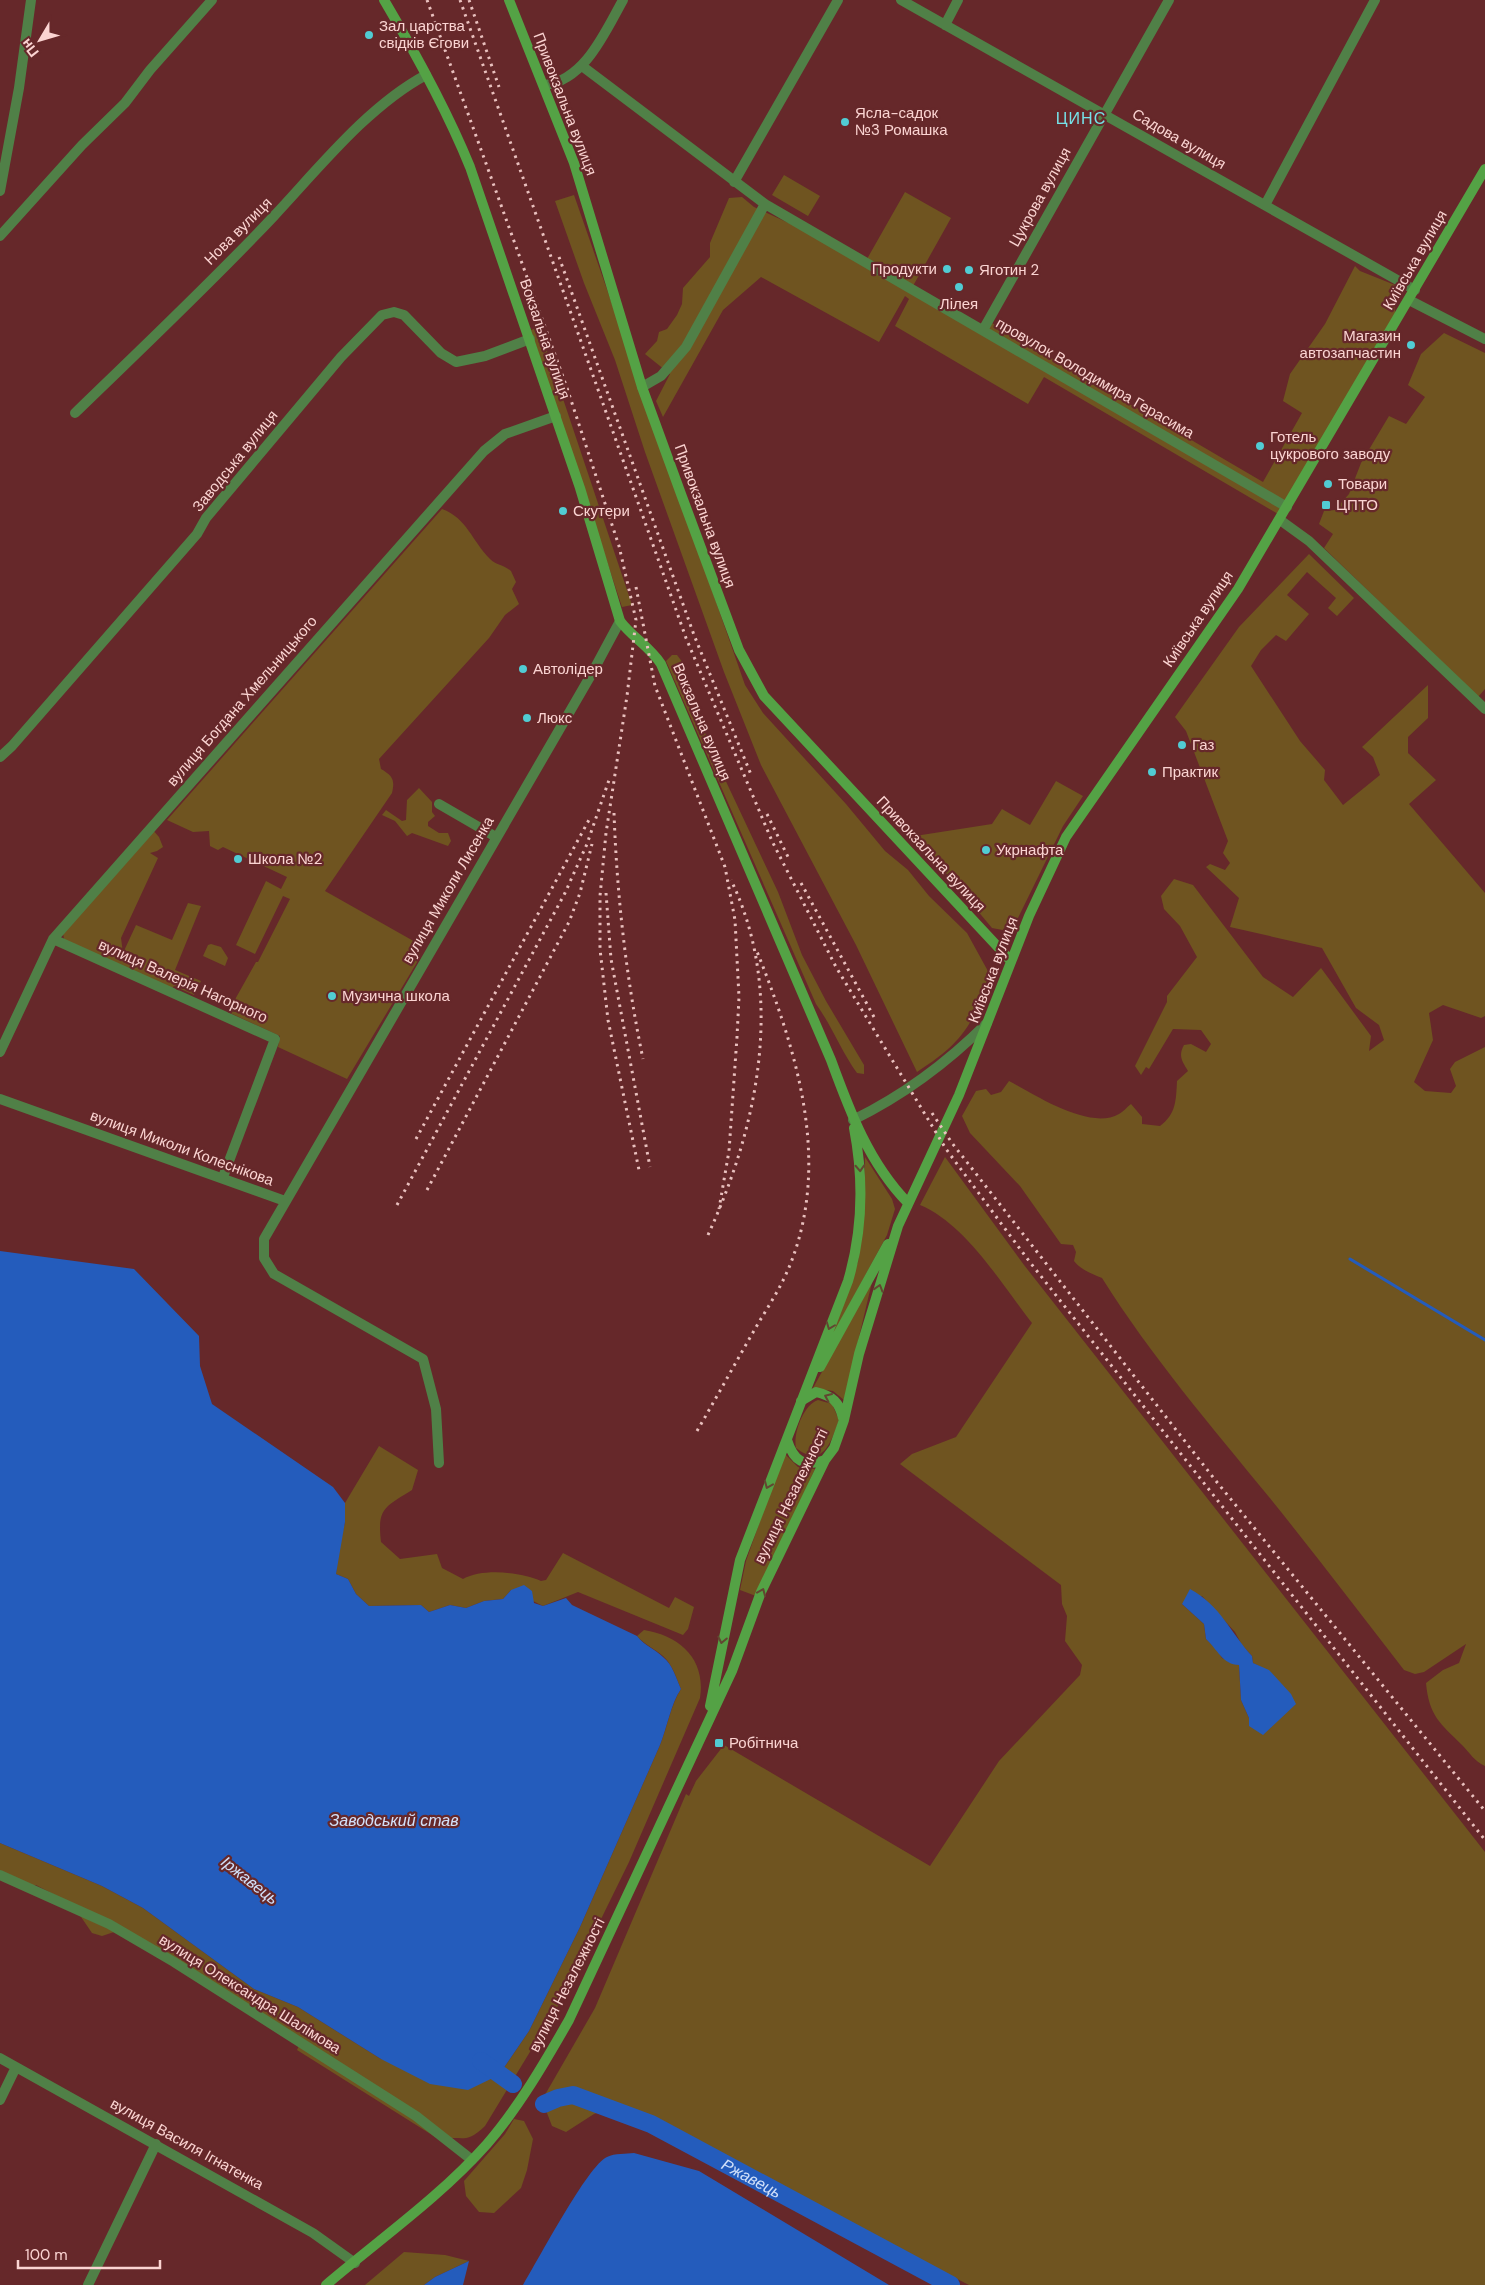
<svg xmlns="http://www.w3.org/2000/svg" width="1485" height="2285" viewBox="0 0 1485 2285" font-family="'DM Sans',sans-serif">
<rect width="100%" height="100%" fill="#66282a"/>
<path fill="#6f5420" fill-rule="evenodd" d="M784,175L820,196L808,216L772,195Z
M905,192L951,218L913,286L981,325L985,319L1263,482L1302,413L1283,401L1290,374L1325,324L1355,266L1360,271L1395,285V313L1278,514L1044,377L1028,404L895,326L909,299L905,296L879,342L761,277L723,310L663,417L656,401L670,374L645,354L657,341L659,332L667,329L677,315L682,304L683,288L710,257V243L729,198L742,197L754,207L867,259Z
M574,195L745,685L763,713L846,804L885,851L908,870L929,896L967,933L989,973C974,1025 963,1042 917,1072L856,945L761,765L724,672L645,452L615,360L584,283L555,201Z
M539,327L632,605L622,607L531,330Z
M1444,333L1485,353V689L1478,697L1324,548L1333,534L1319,524L1324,511L1335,510L1349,494L1361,463L1389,416L1406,424L1425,397L1408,385L1421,354Z
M442,509C467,518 472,541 490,559C496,565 504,565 511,571L516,582L512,589L519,604L505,615L489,638L379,759L381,769C393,776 395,780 392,793L325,891L417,943L420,951L419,959L347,1079L278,1047L280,1036L228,1012L256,962H258L290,899L283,896L255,954L236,945L266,881L281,889L287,877L223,847L218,850L210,846L209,831L193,832L167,820Z
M1309,554L1354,598L1337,616L1328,608L1336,598L1307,572L1287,595L1309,614L1286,641L1276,635L1261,650L1251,666L1300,741L1325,770L1324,780L1343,805L1380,775L1373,757L1362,747L1428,685V718L1408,737V753L1436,780L1409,804L1485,893V1016L1481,1018L1443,1005L1429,1013L1433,1040L1414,1082L1425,1091L1451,1093L1456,1086L1450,1069L1455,1062L1485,1047V1766C1474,1761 1470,1753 1462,1745C1440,1723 1429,1716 1426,1683L1443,1670L1459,1663L1466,1644L1424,1672L1415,1674L1404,1670C1359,1612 1315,1554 1269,1497C1211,1426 1151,1356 1102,1278C1092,1274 1081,1270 1074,1261L1076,1252L1073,1245L1061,1244L1020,1186L970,1133L962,1116L976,1091L986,1089L991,1095L1001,1092L1009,1081C1035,1095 1090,1131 1119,1114C1123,1112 1127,1107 1131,1104L1142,1117V1124L1160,1126C1176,1114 1176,1101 1177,1081L1188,1071C1182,1061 1178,1056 1184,1045L1191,1044L1206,1052L1211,1044L1201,1030L1173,1029L1149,1069L1146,1067L1141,1075L1135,1066L1167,1002V996L1197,957L1180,926L1164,909L1161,896L1174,879L1193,885L1263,977L1293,997L1321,968L1371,1036L1369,1051L1384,1040L1379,1025L1356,1008L1322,948L1230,927L1239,898L1206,867L1210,864L1225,870L1230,863L1223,853L1228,841L1186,731L1175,717L1239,627Z
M672,655H677L683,663L694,704L714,756L778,892L802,955L826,1001L864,1065V1074L857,1073C841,1051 832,1026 816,1004L666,661Z
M1056,781L1083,796L1063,826L1016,922L1008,931L992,928L915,836L992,824L1002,809L1030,825Z
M419,788L432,802V812L435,816L428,822V826L439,833H448L451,841L448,846L412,833L407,836L395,821L382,815L386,810L402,821L406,820L407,800Z
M152,829L159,837L163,847L157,851L150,853L158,858L121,938L123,953L136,925L172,940L188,903L201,906L175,970L201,981L194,995L174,986L168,993L65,945L63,933Z
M211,944L221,947L228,958L225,966L203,956L208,945Z
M865,1157L892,1199L895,1209L887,1235L822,1355L858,1262L863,1226Z
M945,1157L1024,1265L1485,1852V2285H969L679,2137L610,2108L594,2114L566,2132L552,2126L542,2100L595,2008L686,1794L689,1796L696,1781L724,1745L930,1866L999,1761L1080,1675L1082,1665L1065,1641L1067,1616L1062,1604L1061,1585L900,1464L912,1454L956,1437L1032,1323C1002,1285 966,1224 920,1205ZM1202,1596L1235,1632L1242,1645L1252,1656L1253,1663L1259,1666L1249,1726V1718L1241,1700L1239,1665L1222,1658L1216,1648L1206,1639L1204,1624L1182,1604Z
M872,1282L844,1400L833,1391L813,1388Z
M818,1400L832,1404L839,1420C831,1442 823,1469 796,1448C793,1434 803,1405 818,1400Z
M379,1446L418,1470L412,1490C385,1507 377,1508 381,1542L400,1559L437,1554L442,1568L463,1579C483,1568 520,1572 541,1581L546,1580L563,1553L669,1608L675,1597L694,1607L688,1629L683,1635L578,1592L543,1606L511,1590L503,1599L484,1601L466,1608L450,1605L429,1612L421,1605L369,1606L356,1594L348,1579L336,1574L337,1558L345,1522V1503Z
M784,1453L798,1467L815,1469L756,1596L740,1590L746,1561Z
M644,1630C681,1636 706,1660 700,1698L629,1862L578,1966L573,1981L485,2126C464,2146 463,2134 440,2140L297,2050L302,2039L117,1931L102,1936L92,1933L79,1914L55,1895L36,1885L26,1889L0,1878V1843L102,1886L143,1908L254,1989L298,2007L381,2059L499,2075L529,2031L580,1927L660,1745C667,1728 671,1704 681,1689C676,1678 673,1665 663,1656C655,1649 645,1645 637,1636Z
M514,2119L524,2121L533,2139L527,2170L521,2188L494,2213L479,2212L466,2196L464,2181L505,2134Z
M404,2252L445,2255L469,2261L435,2277L424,2285H365Z"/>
<path fill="#245cbc" d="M0,1251L134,1269L199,1336L200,1366L212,1404L333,1487L345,1503V1522L336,1574L348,1579L356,1594L369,1606L421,1605L429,1612L450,1605L466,1608L484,1601L503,1599L511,1590L524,1585L532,1591L534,1603L543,1606L566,1598L572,1605L637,1636C645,1646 655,1649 663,1657C673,1665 676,1678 681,1689C671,1703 667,1728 660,1745L580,1927L529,2031L499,2075L468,2090L430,2084L381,2059L298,2007L254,1989L143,1908L102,1886L0,1843Z
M1190,1589C1221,1606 1230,1632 1252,1656L1253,1663L1269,1670L1291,1694L1296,1704L1263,1735L1249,1726V1718L1241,1700L1239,1665C1223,1665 1217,1649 1206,1639L1204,1624L1182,1604Z
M634,2153L699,2171L889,2285H523C537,2262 588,2165 607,2157C615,2153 626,2154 634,2153Z
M469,2261L463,2285H424L435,2277Z"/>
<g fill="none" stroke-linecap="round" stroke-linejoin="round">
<path stroke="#245cbc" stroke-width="3" d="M1350,1259L1485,1340"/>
<g stroke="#245cbc" stroke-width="18">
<path d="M481,2061L513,2084"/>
<path id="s1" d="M544,2104L558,2098L573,2095L651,2124L951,2285"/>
</g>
<path stroke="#508047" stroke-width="10" d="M901,0L1415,290
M945,25L958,0
M582,66L765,204L1287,507
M545,85C585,80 605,32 623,0
M734,182L838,0
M0,191L19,88L31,0
M1265,205L1375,0
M0,236L82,145L125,103L150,70L212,0
M1409,300L1485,339
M983,330L1169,0
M642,387L661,376L686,347L765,204
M75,413C142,348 210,284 274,216C319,168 368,106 426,75
M1280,520L1309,541L1485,709
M0,757L12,746L197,534L206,518L341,357L382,315L394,312L404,315L441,353L456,362L485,356L530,339
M439,804L496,837
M53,939L275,1039L223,1177
M0,1052L53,939L484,451L505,434L556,416
M0,1099L285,1201
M853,1120C904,1095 947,1063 987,1023
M439,1463L436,1409L423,1359L274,1274L264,1258V1239L591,675L620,621
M0,1875L109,1924L174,1962L416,2116L472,2160
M0,2058L313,2233L355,2263
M0,2100L16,2067
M88,2285L156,2144"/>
<path stroke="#54a245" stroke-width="10" d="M384,0C416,54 446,108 470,167L580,488L620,621C632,637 650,647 661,664L831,1060C850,1112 869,1163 908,1203
M509,0L574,163L642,387L681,494L739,650L764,696L1011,961
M820,1367L888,1244
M801,1401L816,1392C833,1396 839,1402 843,1418
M787,1440C794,1462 804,1467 825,1460
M710,1706L740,1560L848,1281C863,1230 864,1180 854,1128
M326,2285C380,2239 440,2197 487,2144C519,2107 545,2062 569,2020L732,1671L761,1592L825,1460L834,1448L844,1420L859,1354L898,1226L959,1095L1029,916L1066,837L1238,589L1485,169"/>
<path stroke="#e9c0be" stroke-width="3" stroke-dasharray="2.5 5" stroke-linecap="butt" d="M427,0L567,388L619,546L636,620L627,696L606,833L600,896V949L608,1020L639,1170
M460,0L686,638L772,841L836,967L946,1149L1029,1261L1485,1840
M469,0L499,87
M559,257L694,635L752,777
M636,587L655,686L725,867L735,920L739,997L737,1037L729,1151L719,1209
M614,813C617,896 626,977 643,1059
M767,814L790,861
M801,883L874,1017
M606,893L611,959L650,1167
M932,1113L952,1143L1216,1481L1485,1811
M416,1139L590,818
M427,1190L569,922L580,893L592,844
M397,1205L565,893L587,844L609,780
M708,1235C758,1126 786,994 731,880
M697,1431C718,1395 738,1358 759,1322C770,1304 782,1285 790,1265C832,1160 796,1049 756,949"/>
</g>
<defs><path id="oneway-chevron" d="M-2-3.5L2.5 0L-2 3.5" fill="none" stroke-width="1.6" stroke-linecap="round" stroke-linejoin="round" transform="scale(1.25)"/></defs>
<g stroke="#624631">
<use href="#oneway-chevron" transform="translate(860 1168) rotate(87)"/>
<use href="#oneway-chevron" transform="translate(879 1288) rotate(-73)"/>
<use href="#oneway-chevron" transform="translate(830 1326) rotate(111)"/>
<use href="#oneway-chevron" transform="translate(828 1397) rotate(-156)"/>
<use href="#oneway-chevron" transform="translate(768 1485) rotate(113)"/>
<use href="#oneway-chevron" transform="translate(762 1592) rotate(-67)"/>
<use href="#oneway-chevron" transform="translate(722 1640) rotate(102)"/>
</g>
<g fill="#51ccd3" stroke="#66282a" stroke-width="2">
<circle cx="369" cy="35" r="5"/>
<circle cx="845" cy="122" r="5"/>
<circle cx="947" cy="269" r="5"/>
<circle cx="969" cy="270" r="5"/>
<circle cx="959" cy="287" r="5"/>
<circle cx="1411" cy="345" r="5"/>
<circle cx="1260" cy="446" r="5"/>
<circle cx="1328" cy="484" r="5"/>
<rect x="1321" y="500" width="10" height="10" rx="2.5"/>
<circle cx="563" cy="511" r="5"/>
<circle cx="523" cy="669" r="5"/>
<circle cx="527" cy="718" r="5"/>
<circle cx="1182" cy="745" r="5"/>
<circle cx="1152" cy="772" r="5"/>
<circle cx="986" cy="850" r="5"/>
<circle cx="238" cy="859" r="5"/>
<circle cx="332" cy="996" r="5"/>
<rect x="714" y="1738" width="10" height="10" rx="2.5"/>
</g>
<g text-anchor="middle" stroke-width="4.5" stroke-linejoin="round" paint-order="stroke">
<g font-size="15" fill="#fbd4d2" stroke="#66282a" text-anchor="start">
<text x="379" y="31">Зал царства<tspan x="379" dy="17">свідків Єгови</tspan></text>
<text x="855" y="118">Ясла-садок<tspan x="855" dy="17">№3 Ромашка</tspan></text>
<text x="937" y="274" text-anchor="end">Продукти</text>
<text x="979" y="275">Яготин 2</text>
<text x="959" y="309" text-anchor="middle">Лілея</text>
<text x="1401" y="341" text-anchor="end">Магазин<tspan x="1401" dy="17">автозапчастин</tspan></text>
<text x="1270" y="442">Готель<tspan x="1270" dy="17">цукрового заводу</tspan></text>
<text x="1338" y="489">Товари</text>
<text x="1336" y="510">ЦПТО</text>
<text x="573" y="516">Скутери</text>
<text x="533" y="674">Автолідер</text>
<text x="537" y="723">Люкс</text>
<text x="1192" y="750">Газ</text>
<text x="1162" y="777">Практик</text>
<text x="996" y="855">Укрнафта</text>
<text x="248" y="864">Школа №2</text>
<text x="342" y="1001">Музична школа</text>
<text x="729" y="1748">Робітнича</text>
</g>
<g font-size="15" fill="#fbd4d2" stroke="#66282a">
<text transform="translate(565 104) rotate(69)" y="5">Привокзальна вулиця</text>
<text transform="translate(1179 139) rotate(30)" y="5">Садова вулиця</text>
<text transform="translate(1040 197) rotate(-61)" y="5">Цукрова вулиця</text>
<text transform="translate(238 231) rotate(-45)" y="5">Нова вулиця</text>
<text transform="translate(1415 260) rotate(-60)" y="5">Київська вулиця</text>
<text transform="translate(545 339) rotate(71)" y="5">Вокзальна вулиця</text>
<text transform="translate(1095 378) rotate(30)" y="5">провулок Володимира Герасима</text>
<text transform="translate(235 461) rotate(-51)" y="5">Заводська вулиця</text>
<text transform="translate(705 516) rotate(70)" y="5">Привокзальна вулиця</text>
<text transform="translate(1198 619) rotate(-56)" y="5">Київська вулиця</text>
<text transform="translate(242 701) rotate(-49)" y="5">вулиця Богдана Хмельницького</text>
<text transform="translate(702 722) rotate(67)" y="5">Вокзальна вулиця</text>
<text transform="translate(931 854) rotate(47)" y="5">Привокзальна вулиця</text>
<text transform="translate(448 890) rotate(-60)" y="5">вулиця Миколи Лисенка</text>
<text transform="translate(993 970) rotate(-69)" y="5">Київська вулиця</text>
<text transform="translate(183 981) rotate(24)" y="5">вулиця Валерія Нагорного</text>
<text transform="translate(182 1148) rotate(20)" y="5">вулиця Миколи Колеснікова</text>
<text transform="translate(791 1496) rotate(-64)" y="5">вулиця Незалежності</text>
<text transform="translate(567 1985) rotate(-63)" y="5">вулиця Незалежності</text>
<text transform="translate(250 1994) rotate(32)" y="5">вулиця Олександра Шалімова</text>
<text transform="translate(187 2144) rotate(29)" y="5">вулиця Василя Ігнатенка</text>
</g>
<g font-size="16" letter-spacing="1" fill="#76e2e8" stroke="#66282a">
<text x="1081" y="124">ЦИНС</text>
</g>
<g font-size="16" font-style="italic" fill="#d2e1fa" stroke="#66282a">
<text x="394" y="1826">Заводський став</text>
<text transform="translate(250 1880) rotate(38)" y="6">Іржавець</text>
<text dy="6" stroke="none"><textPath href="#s1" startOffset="228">Ржавець</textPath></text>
</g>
</g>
<g transform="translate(40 40) rotate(232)" stroke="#66282a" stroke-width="4" paint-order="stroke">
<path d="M0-4L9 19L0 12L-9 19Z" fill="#fbd4d2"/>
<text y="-8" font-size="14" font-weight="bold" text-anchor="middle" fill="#fbd4d2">Пн</text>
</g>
<path d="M18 2260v8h142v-8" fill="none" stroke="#fbd4d2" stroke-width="2.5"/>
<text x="25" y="2260" font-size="15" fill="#fbd4d2" stroke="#66282a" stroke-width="4" paint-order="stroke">100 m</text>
</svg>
